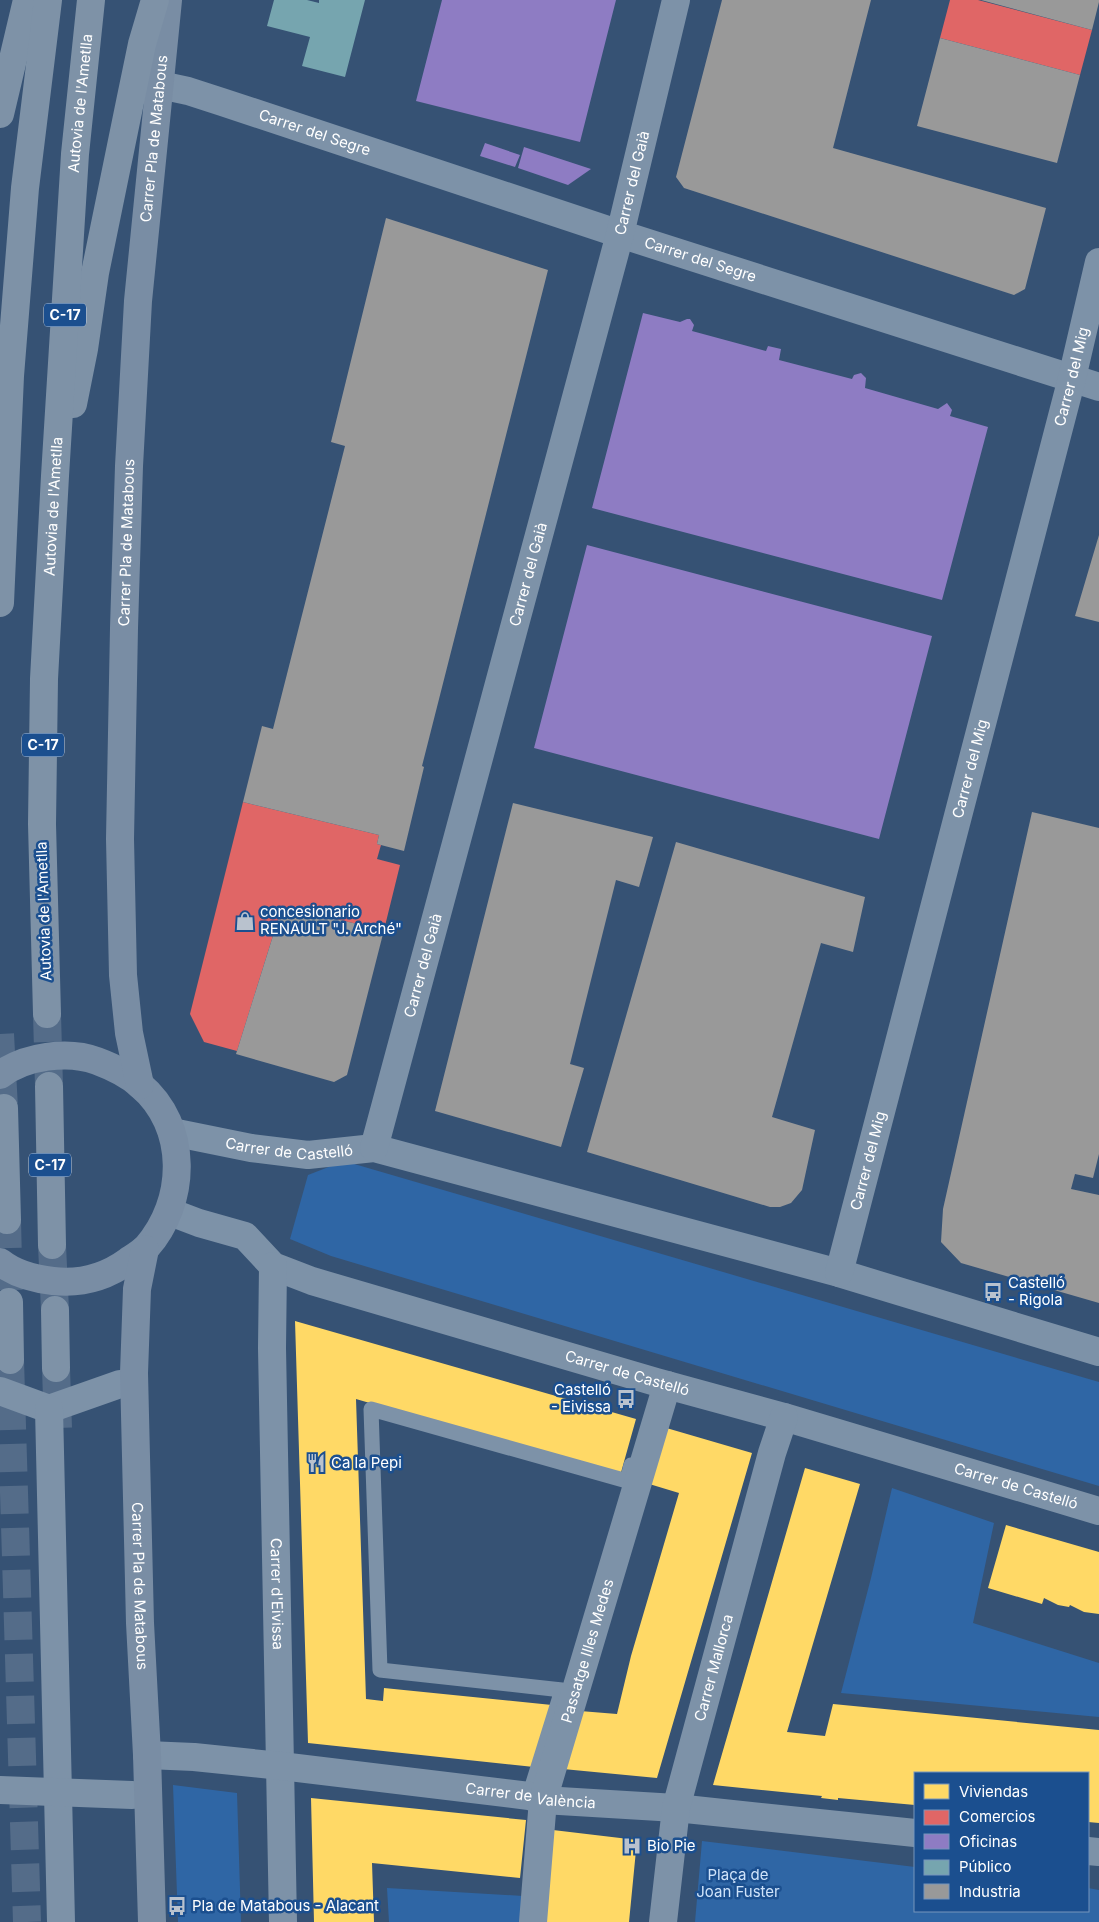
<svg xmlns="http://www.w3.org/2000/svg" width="1099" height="1922" viewBox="0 0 1099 1922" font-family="Inter,sans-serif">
<rect width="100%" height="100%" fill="#365274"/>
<path fill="#2f66a5" d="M344,1161L1099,1382V1486L331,1256L290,1239L308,1175Z
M892,1488L994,1523L973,1623L1099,1663V1717L841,1693L871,1578Z
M173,1785L237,1793L241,1922H178Z
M702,1841L915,1867V1911H1088V1888L1099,1890V1922H695Z
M387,1888L523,1896L522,1922H389Z"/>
<path fill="#ffd966" d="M295,1321L636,1419L620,1476L356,1399L366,1699L383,1701L384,1688L552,1705L534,1767L308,1743Z
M663,1427L752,1453L657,1778L563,1769L580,1711L617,1714L631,1656L679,1493L646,1483Z
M805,1468L860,1484L787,1732L825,1736L833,1704L1099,1730V1823L1088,1822V1773H915V1805L838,1798V1800L821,1798L822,1796L713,1785Z
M1006,1525L1099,1552V1614L1084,1612L1070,1605L1069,1607L1058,1605L1044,1598L1042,1604L988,1588Z
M311,1798L526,1820L520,1878L372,1863L374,1922H314Z
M553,1830L637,1840L629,1922H544Z"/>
<path fill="#e06666" d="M950,0H978L1092,30L1080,75L940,38Z
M243,802L379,835L377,844L381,845L377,859L400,865L384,930L282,907L237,1051L204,1042L190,1014Z"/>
<path fill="#8e7cc3" d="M442,0H616L580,142L416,101Z
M485,143L520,155L515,167L480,156Z
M524,147L591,169L568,185L518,168Z
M643,313L680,322L687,319H690L694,325L692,331L766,351L768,346L781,349L779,360L852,379L854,375L861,373L866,378L865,388L938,409L947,403L952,410L950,416L988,427L942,600L592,508Z
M587,545L932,636L879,839L534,748Z"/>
<path fill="#76a5af" d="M274,0H307L319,3V0H365L345,77L302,66L310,37L267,26Z"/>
<path fill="#999" d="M722,0H871L833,148L1046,208L1025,289L1014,295L684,188L676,177Z
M981,0H1099V2L1092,30Z
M940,38L1080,75L1057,163L917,126Z
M386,218L548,270L422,766L424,767L404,851L377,844L379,835L243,802L262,726L273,729L345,446L331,442Z
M1099,535V622L1075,616Z
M513,803L653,837L639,887L616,880L570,1064L584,1068L561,1147L435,1111Z
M1032,812L1099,828V1154L1093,1178L1075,1174L1071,1189L1099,1195V1303L961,1263L941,1242L943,1209Z
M676,842L865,897L853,952L821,943L772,1117L815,1130L802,1190L791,1203L780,1207H770L587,1152Z
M282,907L384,930L347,1075L334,1082L236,1054Z"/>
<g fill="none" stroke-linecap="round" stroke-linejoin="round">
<path stroke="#546c89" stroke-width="28" stroke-dasharray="28 14" stroke-linecap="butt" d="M47,1014L49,1086
M0,1034L4,1108
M7,1220L9,1302
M52,1245L55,1310
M10,1360L27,1922
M56,1368L58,1428"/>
<path stroke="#7d92a8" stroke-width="15" d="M529,1796L562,1690L380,1670L371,1409L627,1481L631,1465"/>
<g stroke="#7d92a8" stroke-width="28">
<path id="s1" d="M160,85L188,91L222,102L620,234L1099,387"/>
<path id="s2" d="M172,1132L251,1148L308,1155L374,1148L839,1273L1099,1352"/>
<path id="s3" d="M374,1148L620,234L676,0"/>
<path id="s4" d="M170,1212L199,1223L245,1236L273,1266L312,1281L656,1382L784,1417L1099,1511"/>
<path id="s5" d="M273,1266L272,1348L283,1922"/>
<path id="s6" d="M839,1273L1072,378L1099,262"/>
<path d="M0,1391L49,1409L120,1384"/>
<path d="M49,1409L61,1922"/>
<path id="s7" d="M147,1755L194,1757L281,1766L529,1796L543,1800L676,1808L915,1833"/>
<path d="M0,1790L132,1795"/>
<path d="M1088,1851L1099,1852"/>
<path id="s8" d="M533,1922L543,1800L667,1385"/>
<path id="s9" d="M663,1922L676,1808L772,1453L784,1417"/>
</g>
<g stroke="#798da4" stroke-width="28">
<path d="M0,1075C25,1056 68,1050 97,1061C113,1067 128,1074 140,1085C189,1126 187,1202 146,1248C141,1253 134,1257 128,1261C106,1277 80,1284 53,1281C34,1279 15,1274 0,1262"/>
<path id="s10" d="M140,1085L129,1033L123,975L120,839L124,628L129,466L138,301L168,0"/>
<path id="s11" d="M145,1249L137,1289L134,1373L140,1623L147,1755L152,1922"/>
</g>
<g stroke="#7e92a7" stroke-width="28">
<path d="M0,114L27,0"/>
<path d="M73,404L84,349L95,273L130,102L142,44L155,0"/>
<path d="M0,603L10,376L25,188L48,0"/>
<path id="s12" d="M47,1014L42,824L44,679L55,476L75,154L91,0"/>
<path d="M49,1086L52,1245"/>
<path d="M4,1108L7,1220"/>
<path d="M9,1302L10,1360"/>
<path d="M55,1310L56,1368"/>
</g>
</g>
<defs>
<g id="shop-bare" transform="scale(1.5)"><path d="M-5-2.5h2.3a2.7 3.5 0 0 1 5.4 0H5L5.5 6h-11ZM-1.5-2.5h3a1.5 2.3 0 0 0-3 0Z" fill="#b9c2ce" stroke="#1b4f8f" stroke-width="2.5" paint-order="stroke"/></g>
<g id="bus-bare" transform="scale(1.5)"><path d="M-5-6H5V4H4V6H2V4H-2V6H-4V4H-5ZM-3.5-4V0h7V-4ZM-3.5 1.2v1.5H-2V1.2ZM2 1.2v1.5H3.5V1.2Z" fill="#b9c2ce" stroke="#1b4f8f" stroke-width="2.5" paint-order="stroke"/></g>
<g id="restaurant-bare" transform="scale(1.5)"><path d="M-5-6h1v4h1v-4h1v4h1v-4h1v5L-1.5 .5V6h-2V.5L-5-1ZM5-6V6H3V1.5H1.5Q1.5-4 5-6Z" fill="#b9c2ce" stroke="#1b4f8f" stroke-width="2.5" paint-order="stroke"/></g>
<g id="hospital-bare" transform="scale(1.5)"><path d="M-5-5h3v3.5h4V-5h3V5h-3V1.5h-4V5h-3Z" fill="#b9c2ce" stroke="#1b4f8f" stroke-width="2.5" paint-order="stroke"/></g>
</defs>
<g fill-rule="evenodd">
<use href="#shop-bare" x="245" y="921"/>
<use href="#bus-bare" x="993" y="1292"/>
<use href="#bus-bare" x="626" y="1399"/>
<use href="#restaurant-bare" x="316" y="1463"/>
<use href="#hospital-bare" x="632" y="1846"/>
<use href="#bus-bare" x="177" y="1906"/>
</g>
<g text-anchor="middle" stroke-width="5" stroke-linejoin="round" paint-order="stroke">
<g fill="#1b4f8f" stroke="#bbcadd" stroke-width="1">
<rect x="44" y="303.5" width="42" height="23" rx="4"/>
<rect x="22" y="733.5" width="42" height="23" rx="4"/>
<rect x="29" y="1153.5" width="42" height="23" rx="4"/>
</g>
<g font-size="14" font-weight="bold" fill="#fff">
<text x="65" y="320">C-17</text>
<text x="43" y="750">C-17</text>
<text x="50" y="1170">C-17</text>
</g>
<g font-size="15" fill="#fff" stroke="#1b4f8f">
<text dy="5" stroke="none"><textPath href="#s12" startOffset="912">Autovia de l'Ametlla</textPath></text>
<text dy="5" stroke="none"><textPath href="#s1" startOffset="162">Carrer del Segre</textPath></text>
<text dy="5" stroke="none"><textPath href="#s10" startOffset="949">Carrer Pla de Matabous</textPath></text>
<text dy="5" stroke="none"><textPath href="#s3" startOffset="999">Carrer del Gaià</textPath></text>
<text dy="5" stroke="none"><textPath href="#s1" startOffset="568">Carrer del Segre</textPath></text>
<text dy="5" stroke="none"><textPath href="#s6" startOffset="926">Carrer del Mig</textPath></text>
<text dy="5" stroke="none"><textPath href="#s12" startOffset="508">Autovia de l'Ametlla</textPath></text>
<text dy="5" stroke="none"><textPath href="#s10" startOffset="544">Carrer Pla de Matabous</textPath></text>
<text dy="5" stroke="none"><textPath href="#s3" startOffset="594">Carrer del Gaià</textPath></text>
<text dy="5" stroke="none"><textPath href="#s6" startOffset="521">Carrer del Mig</textPath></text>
<text transform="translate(44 911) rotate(-92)" y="5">Autovia de l'Ametlla</text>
<text dy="5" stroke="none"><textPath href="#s3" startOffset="189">Carrer del Gaià</textPath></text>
<text dy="5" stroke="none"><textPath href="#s2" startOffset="119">Carrer de Castelló</textPath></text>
<text dy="5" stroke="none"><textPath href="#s6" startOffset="116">Carrer del Mig</textPath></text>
<text dy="5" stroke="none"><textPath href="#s4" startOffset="490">Carrer de Castelló</textPath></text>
<text dy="5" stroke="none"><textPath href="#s4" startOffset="895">Carrer de Castelló</textPath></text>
<text dy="5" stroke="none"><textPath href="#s11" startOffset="338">Carrer Pla de Matabous</textPath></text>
<text dy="5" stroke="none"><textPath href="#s5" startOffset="328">Carrer d'Eivissa</textPath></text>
<text dy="5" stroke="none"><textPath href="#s8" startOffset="278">Passatge Illes Medes</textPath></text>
<text dy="5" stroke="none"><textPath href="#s9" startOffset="260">Carrer Mallorca</textPath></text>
<text dy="5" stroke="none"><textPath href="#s7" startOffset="386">Carrer de València</textPath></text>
</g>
<g font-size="15" fill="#fff" stroke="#1b4f8f" text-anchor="start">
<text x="260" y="917">concesionario<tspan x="260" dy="17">RENAULT "J. Arché"</tspan></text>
<text x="1008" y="1288">Castelló<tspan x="1008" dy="17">- Rigola</tspan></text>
<text x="611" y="1395" text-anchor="end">Castelló<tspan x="611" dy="17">- Eivissa</tspan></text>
<text x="331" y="1468">Ca la Pepi</text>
<text x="647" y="1851">Bio Pie</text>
<text x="192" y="1911">Pla de Matabous - Alacant</text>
</g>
<g font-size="15" fill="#cfe3fa" stroke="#1b4f8f">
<text x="738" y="1880">Plaça de<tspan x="738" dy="17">Joan Fuster</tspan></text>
</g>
</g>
<rect x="914" y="1772" width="175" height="140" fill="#1b4f8f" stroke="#7695bc"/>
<rect x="924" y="1784" width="25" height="15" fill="#ffd966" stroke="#7695bc"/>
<text x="959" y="1797" font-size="15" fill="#ffffff">Viviendas</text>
<rect x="924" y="1810" width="25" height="15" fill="#e06666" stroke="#7695bc"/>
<text x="959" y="1822" font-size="15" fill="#ffffff">Comercios</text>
<rect x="924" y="1834" width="25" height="15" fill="#8e7cc3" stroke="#7695bc"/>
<text x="959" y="1847" font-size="15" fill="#ffffff">Oficinas</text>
<rect x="924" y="1860" width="25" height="15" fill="#76a5af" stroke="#7695bc"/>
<text x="959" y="1872" font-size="15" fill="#ffffff">Público</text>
<rect x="924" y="1884" width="25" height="15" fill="#999999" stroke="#7695bc"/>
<text x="959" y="1897" font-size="15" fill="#ffffff">Industria</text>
</svg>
